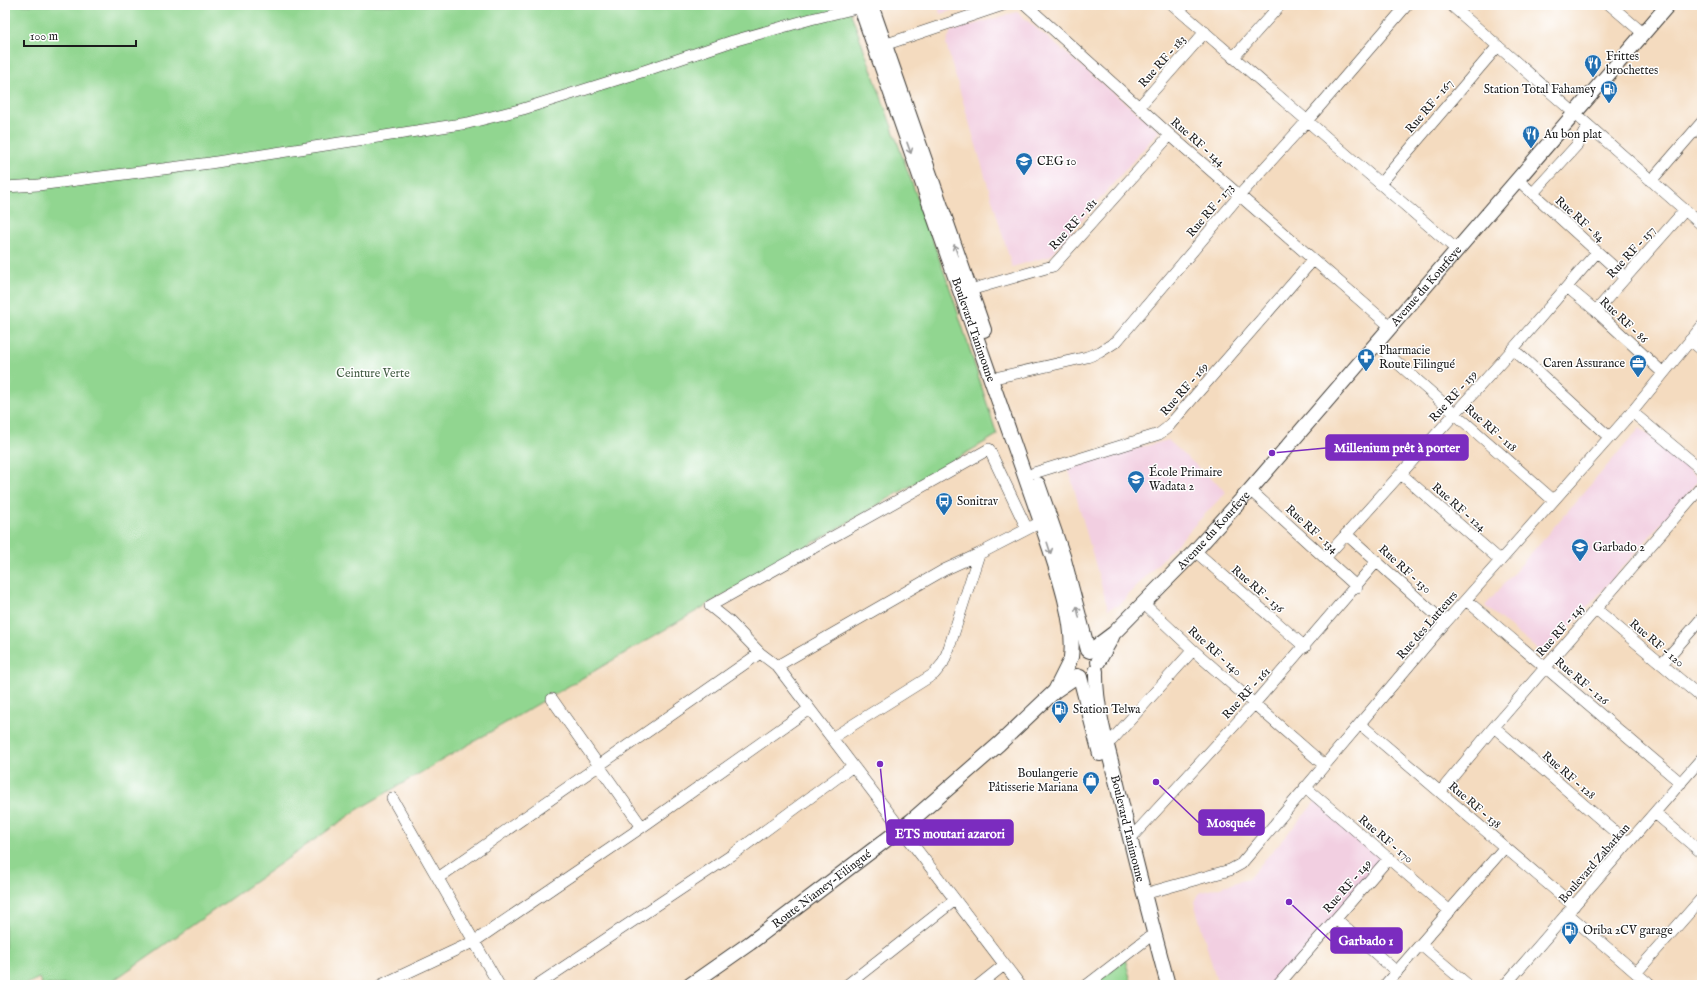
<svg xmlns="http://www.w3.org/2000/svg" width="1707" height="990" viewBox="0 0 1707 990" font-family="'IM FELL English',serif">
<rect width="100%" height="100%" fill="#fff"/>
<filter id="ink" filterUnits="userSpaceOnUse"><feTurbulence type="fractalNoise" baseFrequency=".025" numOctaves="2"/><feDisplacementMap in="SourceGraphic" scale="8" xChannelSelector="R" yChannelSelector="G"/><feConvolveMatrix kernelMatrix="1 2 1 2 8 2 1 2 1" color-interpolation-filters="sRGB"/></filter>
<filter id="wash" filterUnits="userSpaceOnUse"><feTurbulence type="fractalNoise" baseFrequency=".012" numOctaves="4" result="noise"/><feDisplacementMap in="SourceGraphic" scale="16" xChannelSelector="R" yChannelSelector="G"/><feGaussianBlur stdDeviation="0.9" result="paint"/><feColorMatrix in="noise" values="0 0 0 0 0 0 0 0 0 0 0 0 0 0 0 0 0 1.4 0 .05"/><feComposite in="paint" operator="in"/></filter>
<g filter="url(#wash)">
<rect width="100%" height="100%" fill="#f4dbbf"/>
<path fill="#f2cfe1" d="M938,5H970L940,14Z
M1017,12L1159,131L1050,256L1012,267L946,44L951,31Z
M1640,428L1700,479L1545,656L1485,606Z
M1168,440L1226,492L1119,605L1108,609L1068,467Z
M1316,801L1384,859L1275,985H1218L1194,902L1199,893L1248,879Z"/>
<path fill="#91d690" stroke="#567956" d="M5,5H848L952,294L997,435L357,810L107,985H42L39,978L25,985H5Z
M1125,959L1132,985H1092Z"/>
</g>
<g filter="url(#ink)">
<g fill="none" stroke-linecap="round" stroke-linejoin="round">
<g stroke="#3c3934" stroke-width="12">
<path id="minor" d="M1026,5L1170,135L1391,327
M1173,5L1457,250
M1451,5L1702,225
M1610,5L1644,34
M878,47L1003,5
M1233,58L1280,5
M1139,107L1205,32
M1518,180L1625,277
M1651,181L1702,122
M1380,184L1498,46
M5,187L38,185L210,163L468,123L523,109L641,72L733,41L811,19L869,5
M1533,193L1577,145L1582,137L1587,125
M1567,287L1596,311L1663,373
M970,290L1053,266L1170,135
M1596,311L1685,210
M1690,340L1702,350
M1376,344L1553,500
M1513,349L1609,437
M999,377L1087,357L1100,352L1117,341L1239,196L1307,121L1407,5
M1632,412L1702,470
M1034,473L1159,434L1167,428L1313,260
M1401,474L1500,560
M1250,490L1357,587
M1346,534L1445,623
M1195,551L1305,647
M1325,558L1513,349L1597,252
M1466,600L1681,783
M1144,604L1193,650L1324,765
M1596,609L1702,698
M1662,664L1702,618
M777,666L944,570L979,554L1041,522
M552,699L642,827
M1360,724L1574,906
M1494,727L1628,843
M832,738L934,674L943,663L949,648L979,554
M1107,743L1112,740L1193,650
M1305,787L1450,911
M1440,792L1494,727L1702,486
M392,798L499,985
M1655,813L1702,853
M1130,839L1254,704L1377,561
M438,878L760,653
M1144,894L1230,870L1241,864L1445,623L1632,412L1702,326
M1567,913L1650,985
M1336,919L1397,972
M1421,945L1468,985
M1636,973L1702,898
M381,985L475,941L642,827L809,709
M537,985L732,855L853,766
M847,985L955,900
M979,985L1004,965
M1020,985L777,666L760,653L730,622L710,606L989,449L1027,529
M1087,985L1148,938
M1278,985L1389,858
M1385,985L1505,847
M1505,985L1702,758"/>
</g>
<g stroke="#3c3934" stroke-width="16">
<g id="major">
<path id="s1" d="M860,5L1041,522C1053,559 1076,619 1071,657"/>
<path d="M871,5L984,330"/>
<path d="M1038,484L1063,556L1088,650"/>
<path id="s2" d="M1090,651L1114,633L1195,551L1250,490L1668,5"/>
<path d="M1098,662L1112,637"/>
<path id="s3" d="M1096,671C1095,707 1108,749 1117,784C1133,852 1150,918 1168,985"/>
<path d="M1080,677L1100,754"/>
<path d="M1056,689L1069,663"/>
<path id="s4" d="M690,985L750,943L911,821L999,744L1055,691L1077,676"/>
</g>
</g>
<use href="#minor" stroke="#fff" stroke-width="11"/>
<use href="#major" stroke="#fff" stroke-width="14"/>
</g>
<defs><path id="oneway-shaft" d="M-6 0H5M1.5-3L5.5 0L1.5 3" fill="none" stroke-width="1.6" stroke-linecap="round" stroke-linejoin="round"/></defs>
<g stroke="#999">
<use href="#oneway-shaft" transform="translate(909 148) rotate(70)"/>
<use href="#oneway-shaft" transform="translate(956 250) rotate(-109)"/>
<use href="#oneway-shaft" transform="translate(1049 548) rotate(72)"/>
<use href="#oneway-shaft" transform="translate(1078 612) rotate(-102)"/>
</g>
</g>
<defs>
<g id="restaurant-pin" transform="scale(0.9)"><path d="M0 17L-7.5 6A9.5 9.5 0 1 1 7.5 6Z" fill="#1f6fb2" stroke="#fff"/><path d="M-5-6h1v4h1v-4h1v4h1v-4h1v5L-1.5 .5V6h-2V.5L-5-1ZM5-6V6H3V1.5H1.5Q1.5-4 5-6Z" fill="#fff"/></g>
<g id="fuel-pin" transform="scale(0.9)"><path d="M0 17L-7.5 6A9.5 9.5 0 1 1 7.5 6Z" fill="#1f6fb2" stroke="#fff"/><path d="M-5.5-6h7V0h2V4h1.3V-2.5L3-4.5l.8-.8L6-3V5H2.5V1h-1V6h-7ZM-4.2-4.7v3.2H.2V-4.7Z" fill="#fff"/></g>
<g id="school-pin" transform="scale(0.9)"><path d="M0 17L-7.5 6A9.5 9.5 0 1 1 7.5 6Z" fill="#1f6fb2" stroke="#fff"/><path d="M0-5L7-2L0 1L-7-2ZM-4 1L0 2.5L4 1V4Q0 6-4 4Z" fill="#fff"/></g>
<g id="pharmacy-pin" transform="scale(0.9)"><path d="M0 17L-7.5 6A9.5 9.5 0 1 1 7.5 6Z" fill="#1f6fb2" stroke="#fff"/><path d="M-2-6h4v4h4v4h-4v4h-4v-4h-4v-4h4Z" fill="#fff"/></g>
<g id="office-pin" transform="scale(0.9)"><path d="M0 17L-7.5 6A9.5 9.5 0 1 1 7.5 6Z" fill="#1f6fb2" stroke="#fff"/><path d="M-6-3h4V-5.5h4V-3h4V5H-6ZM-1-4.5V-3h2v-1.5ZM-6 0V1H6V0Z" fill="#fff"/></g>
<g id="bus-pin" transform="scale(0.9)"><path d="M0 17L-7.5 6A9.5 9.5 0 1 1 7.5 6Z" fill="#1f6fb2" stroke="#fff"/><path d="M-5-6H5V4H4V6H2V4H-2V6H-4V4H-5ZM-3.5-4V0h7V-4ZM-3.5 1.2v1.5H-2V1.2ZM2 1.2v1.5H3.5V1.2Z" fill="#fff"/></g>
<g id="shop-pin" transform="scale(0.9)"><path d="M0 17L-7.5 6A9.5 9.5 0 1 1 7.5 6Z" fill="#1f6fb2" stroke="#fff"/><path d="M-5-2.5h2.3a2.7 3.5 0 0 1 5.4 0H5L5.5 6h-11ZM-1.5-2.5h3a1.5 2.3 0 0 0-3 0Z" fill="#fff"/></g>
</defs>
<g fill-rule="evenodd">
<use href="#restaurant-pin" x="1593" y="63"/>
<use href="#fuel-pin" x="1609" y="89"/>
<use href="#restaurant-pin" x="1531" y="134"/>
<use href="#school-pin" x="1024" y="161"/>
<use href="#pharmacy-pin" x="1366" y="357"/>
<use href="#office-pin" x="1638" y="363"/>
<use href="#school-pin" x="1136" y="479"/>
<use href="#bus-pin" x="944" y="501"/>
<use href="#school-pin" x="1580" y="547"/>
<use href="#fuel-pin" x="1060" y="709"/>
<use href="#shop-pin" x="1091" y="780"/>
<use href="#fuel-pin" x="1570" y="930"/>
</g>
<g text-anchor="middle" stroke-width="3" stroke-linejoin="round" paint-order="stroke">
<g font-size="12" fill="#1c1c1c" stroke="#fff" text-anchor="start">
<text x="1606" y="60">Frittes<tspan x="1606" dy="14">brochettes</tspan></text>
<text x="1596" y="93" text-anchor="end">Station Total Fahamey</text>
<text x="1544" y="138">Au bon plat</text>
<text x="1037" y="165">CEG 10</text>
<text x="1379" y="354">Pharmacie<tspan x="1379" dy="14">Route Filingué</tspan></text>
<text x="1625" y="367" text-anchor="end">Caren Assurance</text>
<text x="1149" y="476">École Primaire<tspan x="1149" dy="14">Wadata 2</tspan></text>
<text x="957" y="505">Sonitrav</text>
<text x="1593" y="551">Garbado 2</text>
<text x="1073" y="713">Station Telwa</text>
<text x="1078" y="777" text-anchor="end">Boulangerie<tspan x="1078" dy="14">Pâtisserie Mariana</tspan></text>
<text x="1583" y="934">Oriba 2CV garage</text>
</g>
<g font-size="12" fill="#1c1c1c" stroke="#fff">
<text transform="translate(1162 61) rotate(-49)" y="4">Rue RF - 183</text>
<text transform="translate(1429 106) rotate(-50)" y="4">Rue RF - 167</text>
<text transform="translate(1198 142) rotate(41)" y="4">Rue RF - 144</text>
<text transform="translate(1210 210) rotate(-50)" y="4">Rue RF - 173</text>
<text transform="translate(1580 219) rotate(42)" y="4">Rue RF - 84</text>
<text transform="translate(1073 224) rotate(-48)" y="4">Rue RF - 181</text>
<text transform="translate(1631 252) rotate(-48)" y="4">Rue RF - 157</text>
<text dy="4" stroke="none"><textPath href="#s2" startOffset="497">Avenue du Kourfeye</textPath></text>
<text transform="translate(1624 320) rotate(43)" y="4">Rue RF - 86</text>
<text dy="4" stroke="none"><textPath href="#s1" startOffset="344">Boulevard Tanimoune</textPath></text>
<text transform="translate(1184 389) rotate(-49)" y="4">Rue RF - 169</text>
<text transform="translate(1453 396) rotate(-48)" y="4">Rue RF - 159</text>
<text transform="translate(1491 428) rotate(41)" y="4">Rue RF - 118</text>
<text transform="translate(1459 507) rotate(41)" y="4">Rue RF - 124</text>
<text transform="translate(1312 529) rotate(42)" y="4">Rue RF - 134</text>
<text dy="4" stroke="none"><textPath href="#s2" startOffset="173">Avenue du Kourfeye</textPath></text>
<text transform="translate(1405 569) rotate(42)" y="4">Rue RF - 130</text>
<text transform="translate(1258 589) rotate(41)" y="4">Rue RF - 136</text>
<text transform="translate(1427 625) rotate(-49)" y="4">Rue des Lutteurs</text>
<text transform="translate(1560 630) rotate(-49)" y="4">Rue RF - 145</text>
<text transform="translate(1657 643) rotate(40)" y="4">Rue RF - 120</text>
<text transform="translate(1215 651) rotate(42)" y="4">Rue RF - 140</text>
<text transform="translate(1582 681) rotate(40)" y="4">Rue RF - 126</text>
<text transform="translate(1246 693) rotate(-48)" y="4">Rue RF - 161</text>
<text transform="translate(1569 775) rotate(41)" y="4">Rue RF - 128</text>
<text transform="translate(1475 805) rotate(40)" y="4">Rue RF - 138</text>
<text dy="4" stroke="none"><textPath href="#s3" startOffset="161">Boulevard Tanimoune</textPath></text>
<text transform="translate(1386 839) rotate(40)" y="4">Rue RF - 170</text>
<text transform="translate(1594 863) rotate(-49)" y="4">Boulevard Zabarkan</text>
<text transform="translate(1347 886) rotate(-49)" y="4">Rue RF - 149</text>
<text dy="4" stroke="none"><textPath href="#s4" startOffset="163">Route Niamey-Filingué</textPath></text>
</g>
<g font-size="12" fill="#455d45" stroke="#fff">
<text x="373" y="377">Ceinture Verte</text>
</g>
</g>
<path fill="none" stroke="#7b2cbf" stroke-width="1.5" d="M1272 453L1326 448M1156 782L1199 823M880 764L887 833M1289 902L1331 941"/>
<g fill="#7b2cbf" stroke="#fff" stroke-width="1.5">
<circle cx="1272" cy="453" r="4"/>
<circle cx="1156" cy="782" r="4"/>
<circle cx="880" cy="764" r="4"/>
<circle cx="1289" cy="902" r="4"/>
</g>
<g fill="#7b2cbf" stroke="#7b2cbf" stroke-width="1.5">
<rect x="1326" y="435" width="142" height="25" rx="4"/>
<rect x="1199" y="810" width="65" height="25" rx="4"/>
<rect x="887" y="820" width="126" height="25" rx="4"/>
<rect x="1331" y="928" width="71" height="25" rx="4"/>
</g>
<g font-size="13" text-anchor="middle" font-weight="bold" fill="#fff">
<text x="1397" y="452">Millenium prêt à porter</text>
<text x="1231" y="827">Mosquée</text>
<text x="950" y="838">ETS moutari azarori</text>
<text x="1366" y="945">Garbado 1</text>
</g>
<rect width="1707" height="990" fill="none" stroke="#fff" stroke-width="20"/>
<path d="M24 40v6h112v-6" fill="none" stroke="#1c1c1c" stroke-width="2"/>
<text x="30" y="40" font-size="12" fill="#1c1c1c" stroke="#ffffff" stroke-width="3" paint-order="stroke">100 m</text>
</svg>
